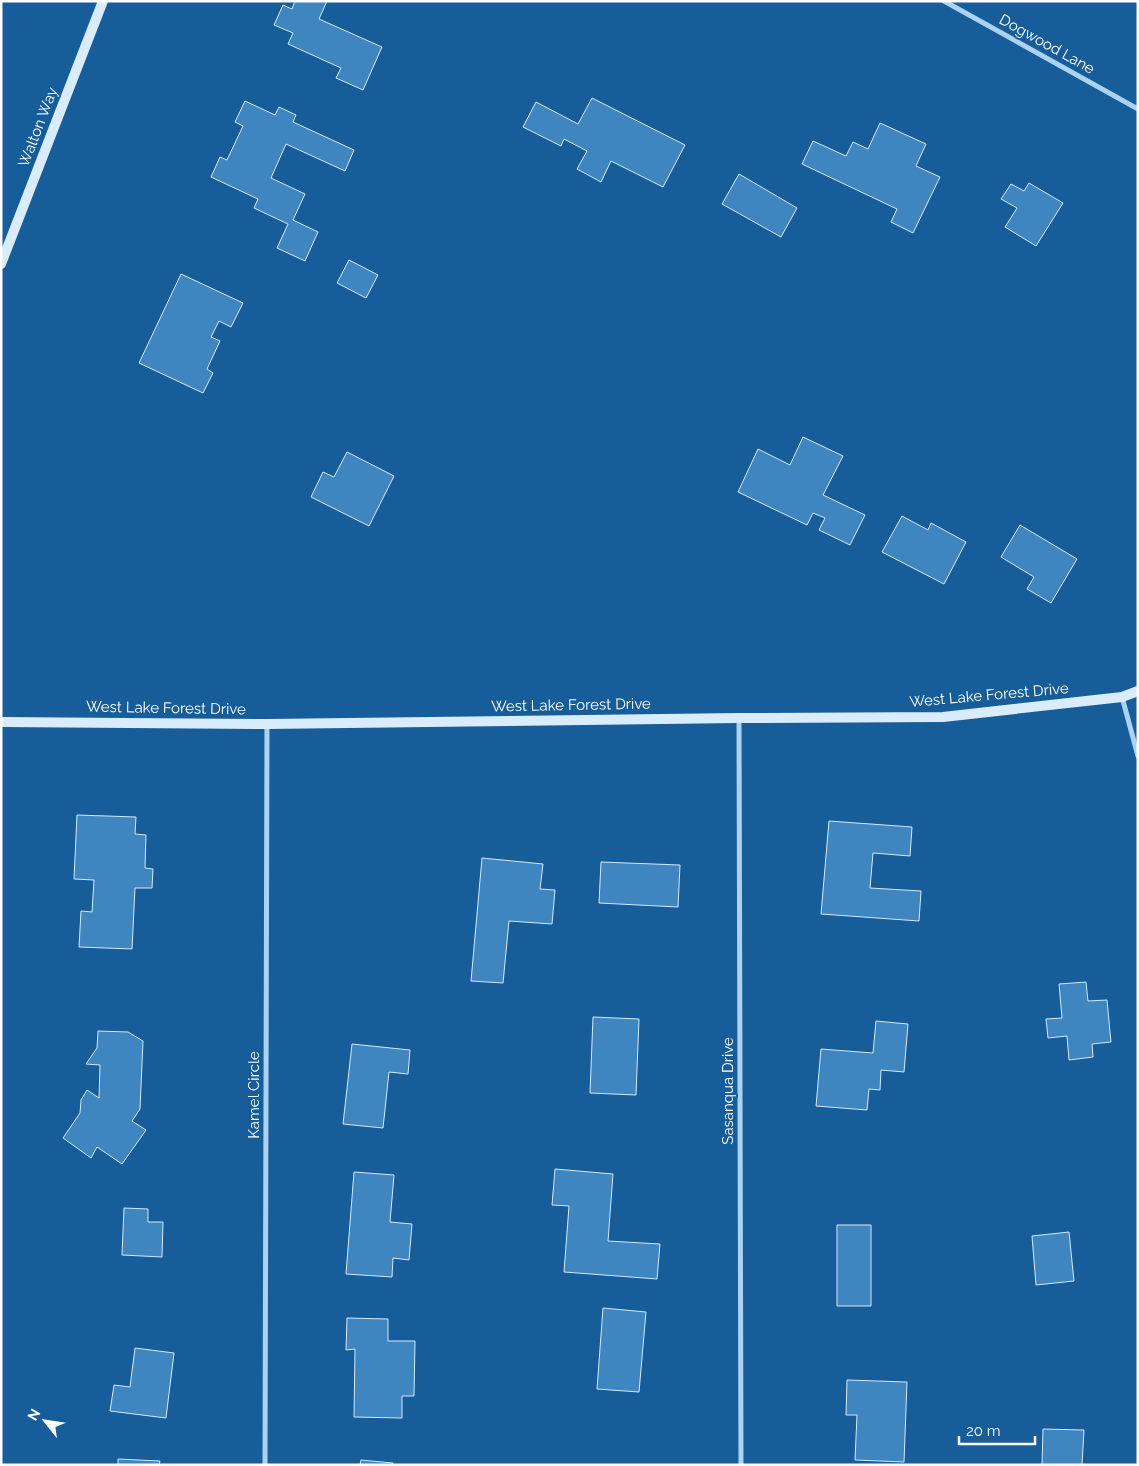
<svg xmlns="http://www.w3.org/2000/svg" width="1139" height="1466" viewBox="0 0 1139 1466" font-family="Raleway,sans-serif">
<rect width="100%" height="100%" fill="#165d99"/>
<path fill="#3f86c1" stroke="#d2eafc" d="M295,1H327L319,19L382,47L363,90L336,78L341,68L288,44L293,33L274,25L283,5L292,9Z
M592,98L685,145L663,187L611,161L601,182L577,169L587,151L564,139L561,146L523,127L536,102L578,124Z
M245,101L275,115L279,107L296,115L293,122L354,150L345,171L286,144L271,178L305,194L293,220L318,232L305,261L277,248L288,224L254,208L258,199L211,177L220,157L227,160L243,126L235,122Z
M880,123L926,144L916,166L940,177L913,233L891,222L897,209L802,164L813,141L846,156L853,142L868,149Z
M739,174L797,208L781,237L722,204Z
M1029,183L1063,203L1036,246L1005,227L1017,208L1001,199L1011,184L1024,191Z
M349,260L378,275L366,298L337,283Z
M181,274L243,303L231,327L219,321L211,337L220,341L207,369L213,373L203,393L139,363Z
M803,437L843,456L823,495L865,515L850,545L819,530L825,518L813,513L807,525L738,492L758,449L790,465Z
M347,452L394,476L369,526L311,497L323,472L334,477Z
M902,516L928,530L931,523L966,542L944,584L882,552Z
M1020,525L1077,559L1051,603L1027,589L1034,577L1001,557Z
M77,815L136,817L135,834L146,835L145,868L153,869L152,888H135L132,949L79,947L81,911L92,912L94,880L74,879Z
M829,821L912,827L910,856L873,853L870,888L921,891L919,921L821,914Z
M482,858L543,864L540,889L555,890L552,924L509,921L503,983L471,981Z
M601,862L680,865L678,907L599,903Z
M1086,982L1088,1001L1107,1000L1111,1042L1092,1044L1093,1057L1069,1060L1067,1036L1048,1038L1046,1019L1062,1018L1059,984Z
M593,1017L639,1019L636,1095L590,1093Z
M876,1021L908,1024L904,1072L881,1070L880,1090L869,1089L867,1110L816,1106L821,1049L873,1053Z
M98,1031L128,1032L143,1041L140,1109L132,1121L146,1130L122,1164L97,1147L91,1158L63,1138L80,1113L81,1100L87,1090L99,1098L100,1065L86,1064L97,1048Z
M352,1044L410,1050L408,1074L389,1072L383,1128L343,1124Z
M555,1169L613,1174L608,1241L660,1244L657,1279L564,1272L569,1206L552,1205Z
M354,1172L394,1175L390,1222L412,1224L409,1260L393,1258L392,1277L346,1274Z
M124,1208L148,1209V1222H163L162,1257L122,1255Z
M837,1225H871V1306H837Z
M1069,1232L1074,1281L1036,1285L1032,1236Z
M603,1308L646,1312L639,1392L597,1389Z
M347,1318L388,1319V1341H415L414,1396H402V1418L354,1417L355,1349L346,1350Z
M135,1348L174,1353L166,1418L110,1411L114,1385L130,1387Z
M847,1380L907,1382L904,1462L855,1460L857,1415H846Z
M1043,1429L1084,1430L1082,1465H1042Z
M118,1459L160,1461L159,1465H118Z
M361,1460L393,1463V1465H360Z"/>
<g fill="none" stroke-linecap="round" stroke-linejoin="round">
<path stroke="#abd2f2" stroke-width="5" d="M944,1L1138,109
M1122,697L1138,756
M739,718L741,1465
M265,1465L267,724"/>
<path stroke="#d9ecfc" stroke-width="10" d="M1,264L103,1
M1,722L267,724L739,718L943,717L1122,697L1138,691"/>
</g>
<g text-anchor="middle" stroke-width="4" stroke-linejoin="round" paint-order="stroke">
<g font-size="15" fill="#fff" stroke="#165d99">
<text transform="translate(1047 44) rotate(29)" y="5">Dogwood Lane</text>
<text transform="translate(38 127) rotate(-69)" y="5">Walton Way</text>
<text transform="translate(989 695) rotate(-5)" y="5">West Lake Forest Drive</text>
<text transform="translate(571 705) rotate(-1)" y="5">West Lake Forest Drive</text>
<text transform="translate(166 708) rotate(1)" y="5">West Lake Forest Drive</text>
<text transform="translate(728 1091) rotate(-90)" y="5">Sasanqua Drive</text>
<text transform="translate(254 1095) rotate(-90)" y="5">Kamel Circle</text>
</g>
</g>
<rect width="1139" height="1466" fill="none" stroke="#ffffff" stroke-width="5"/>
<g transform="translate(45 1421) rotate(300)" stroke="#165d99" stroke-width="4" paint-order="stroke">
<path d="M0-4L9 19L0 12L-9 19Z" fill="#ffffff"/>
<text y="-8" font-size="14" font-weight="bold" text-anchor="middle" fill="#ffffff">N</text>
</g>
<path d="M959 1436v8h76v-8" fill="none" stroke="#ffffff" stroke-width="2.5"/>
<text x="966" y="1436" font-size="15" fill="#ffffff" stroke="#165d99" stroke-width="4" paint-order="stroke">20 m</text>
</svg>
